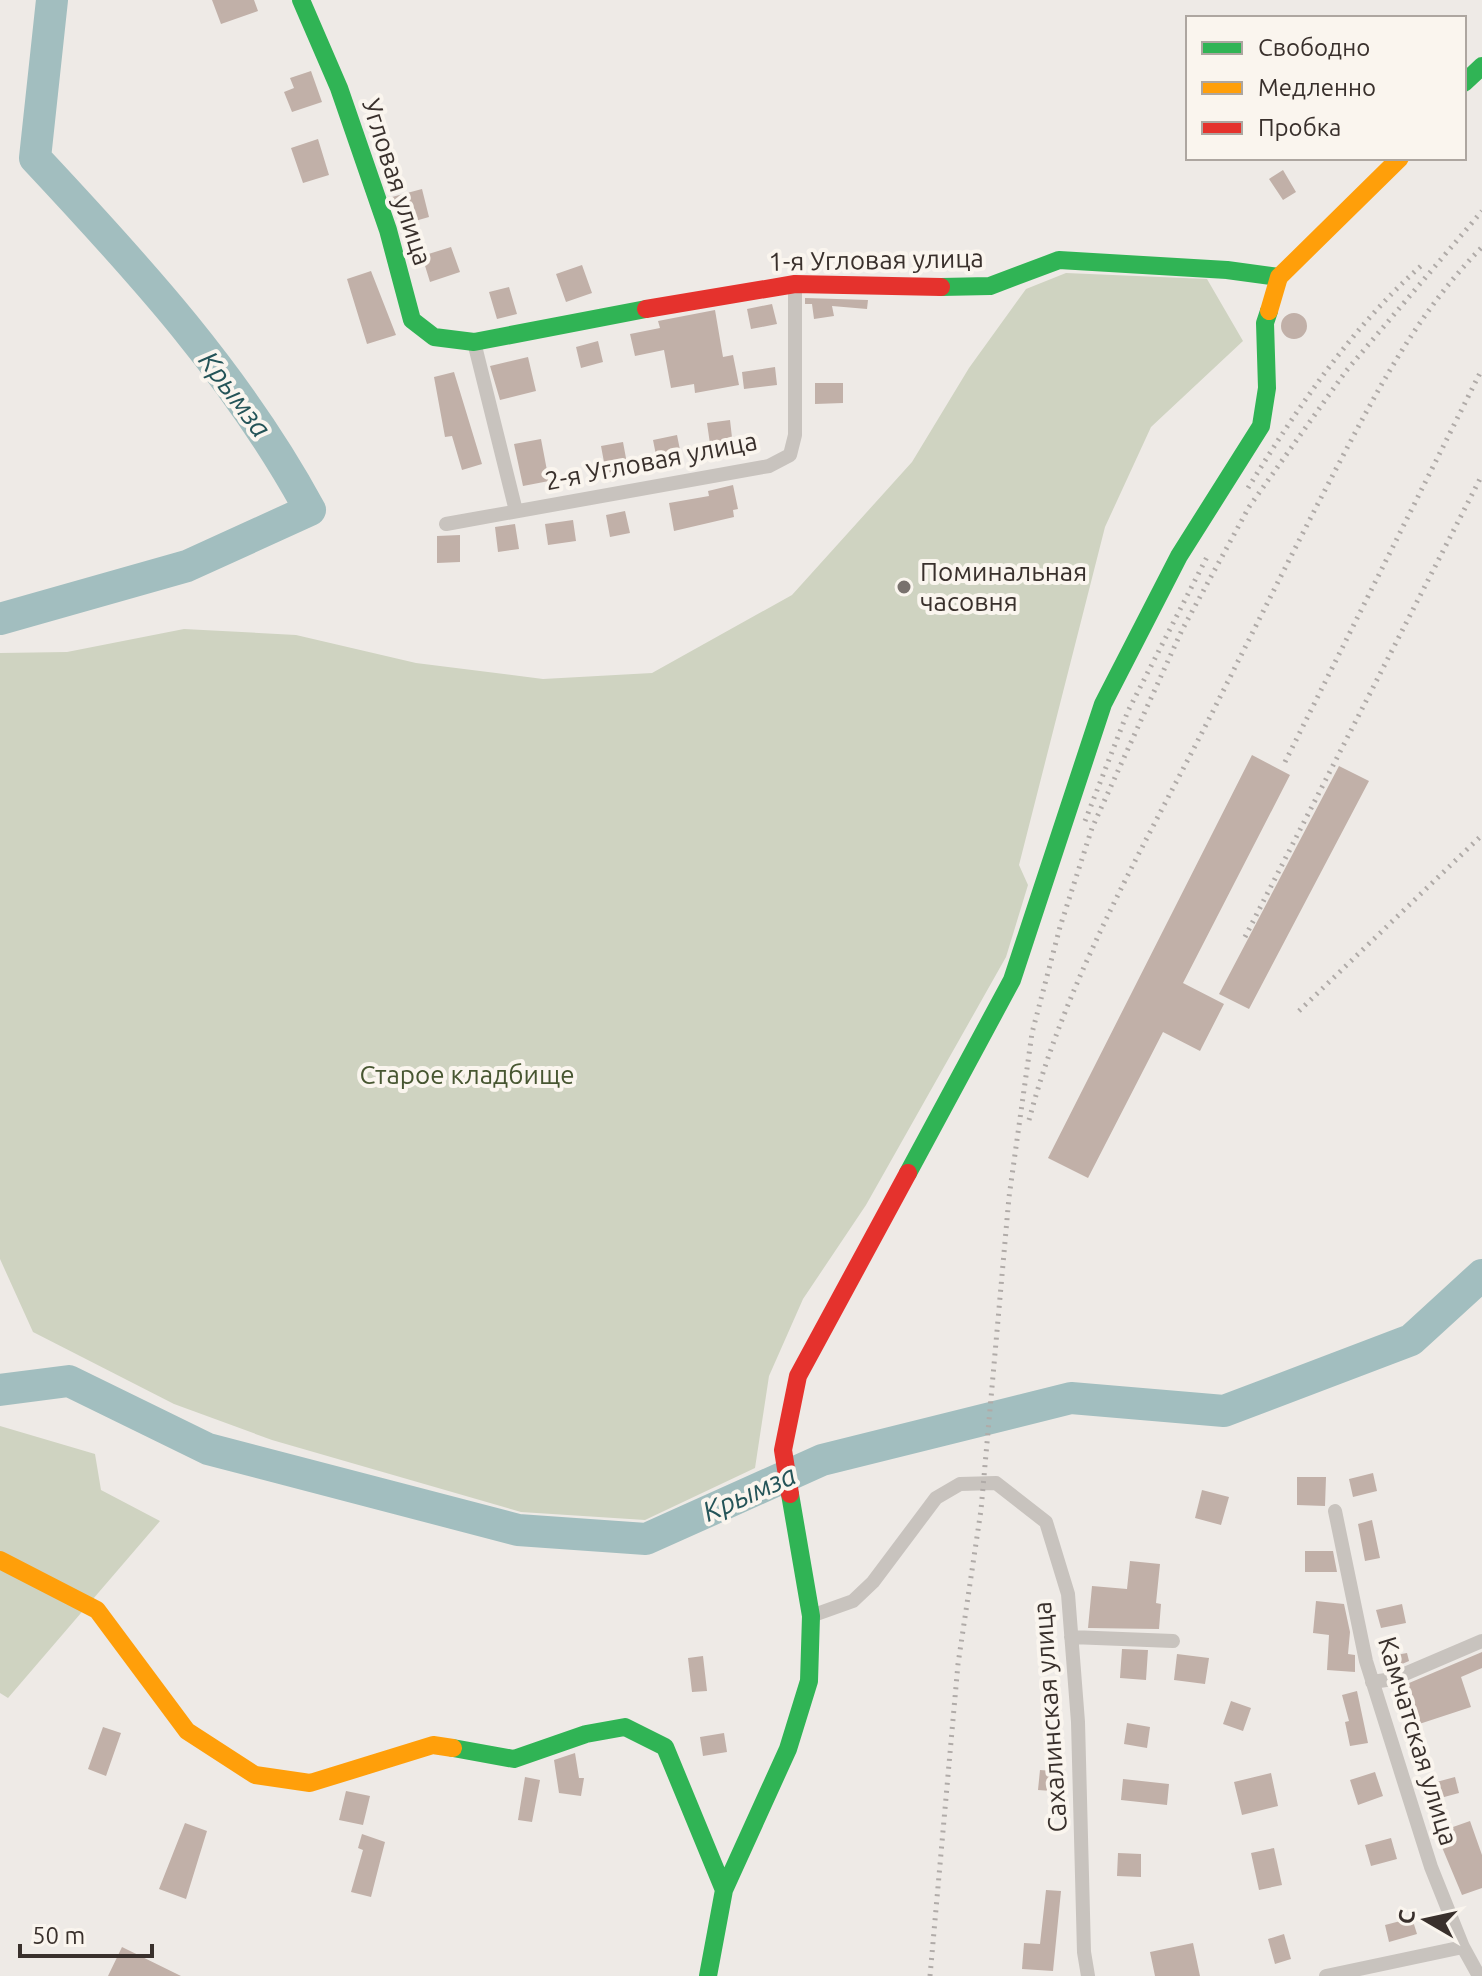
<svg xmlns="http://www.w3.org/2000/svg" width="1482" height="1976" viewBox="0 0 1482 1976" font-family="Ubuntu,sans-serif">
<rect width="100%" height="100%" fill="#eeeae6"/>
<path fill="#cfd3c1" d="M1066,273L1207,279L1243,341L1151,427L1105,527L1019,865L1028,885L1006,957L866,1205L803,1299L769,1376L755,1468L645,1520L521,1512L272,1440L174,1404L33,1332L0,1259V653L67,652L184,629L296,635L416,663L543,679L652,673L792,595L912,462L969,368L1026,289Z
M0,1426L95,1454L101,1490L160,1521L8,1698L0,1693Z"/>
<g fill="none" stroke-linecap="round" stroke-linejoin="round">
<path stroke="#a2bebf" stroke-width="32" d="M0,619L187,566L310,510C238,377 138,268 35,158L52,0
M0,1390L69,1381L208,1449L518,1530L646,1539L822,1460L1071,1398L1224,1411L1411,1340L1482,1275"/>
</g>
<path fill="#c1b0a8" d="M212,0H254L258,11L221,24Z
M311,71L322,102L292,112L284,92L294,88L290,78Z
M318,139L329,175L303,183L291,148Z
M1283,170L1296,192L1283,200L1269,179Z
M422,189L429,217L401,225L392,197Z
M451,247L460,272L430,282L422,256Z
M582,265L592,293L566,302L556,274Z
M371,271L396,335L367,344L347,279Z
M509,287L517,314L497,319L489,292Z
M805,298L868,300L867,309L832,306L834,316L814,319L812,304H805Z
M772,304L777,324L751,329L747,309Z
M715,310L723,357L733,355L739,385L695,393L694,384L671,388L664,350L635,356L630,334L660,328L658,321Z
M1281 326a13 13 0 1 1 26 0a13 13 0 1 1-26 0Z
M598,341L603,362L581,368L576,347Z
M528,357L536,391L500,400L490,366Z
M775,367L777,385L744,389L742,372Z
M454,372L482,464L462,470L452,436L445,437L434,377Z
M815,383H843V403L815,404Z
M730,420L734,455L712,458L707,423Z
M677,435L682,460L658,465L653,440Z
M541,439L549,481L523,486L514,444Z
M623,442L628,469L606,473L601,446Z
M733,485L738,509L733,510L734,517L674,531L669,503L709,496L708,491Z
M625,511L630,533L610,537L606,515Z
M573,520L576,541L548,545L545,524Z
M515,524L519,549L498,552L495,527Z
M460,535V562L437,563V536Z
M1252,755L1290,775L1183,983L1224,1004L1200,1051L1163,1032L1088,1178L1048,1158Z
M1339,766L1369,781L1249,1009L1219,994Z
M1373,1473L1377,1491L1353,1497L1349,1479Z
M1297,1477H1326L1325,1506L1297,1505Z
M1202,1490L1229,1497L1221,1525L1195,1518Z
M1372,1520L1380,1558L1365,1561L1358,1524Z
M1305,1551H1333L1337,1572H1305Z
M1130,1561L1160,1564L1156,1603L1161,1604L1159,1629L1088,1628L1092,1586L1127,1589Z
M1316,1601L1344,1604L1350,1632L1348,1654L1355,1655V1672L1327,1670L1329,1635L1313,1633Z
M1402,1604L1406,1623L1381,1628L1376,1610Z
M1122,1649L1148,1650L1146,1680L1120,1678Z
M1482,1652V1668L1461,1677L1471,1707L1407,1728L1395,1689Z
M1407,1653L1409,1661L1388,1670L1385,1657Z
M1177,1654L1209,1658L1205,1684L1174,1680Z
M703,1656L707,1691L692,1692L688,1658Z
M1357,1691L1368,1743L1350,1746L1345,1722L1349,1721L1342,1695Z
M1231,1701L1251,1708L1243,1731L1223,1724Z
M1127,1723L1150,1727L1147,1748L1124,1744Z
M103,1727L121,1733L106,1776L88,1769Z
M724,1733L727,1752L703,1756L700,1737Z
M575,1753L579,1778H584L581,1796L559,1793L554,1760Z
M1040,1770L1066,1772L1065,1792L1038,1790Z
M1375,1772L1383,1796L1358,1805L1350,1780Z
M1271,1773L1278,1806L1242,1815L1234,1782Z
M525,1777L540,1780L532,1822L518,1820Z
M1455,1777L1459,1793L1433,1800L1429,1784Z
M1123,1779L1169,1784L1167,1805L1121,1800Z
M346,1791L370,1796L363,1825L339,1820Z
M1470,1821L1482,1855V1888L1462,1895L1436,1833Z
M185,1823L207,1831L186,1899L159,1889Z
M362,1834L385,1842L371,1897L351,1892L363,1850L358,1848Z
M1391,1838L1397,1859L1371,1866L1365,1845Z
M1274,1848L1282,1885L1259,1890L1251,1853Z
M1118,1853L1141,1854V1877L1117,1876Z
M1046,1890L1061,1891L1053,1971L1022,1969L1024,1943L1040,1944Z
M1412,1918L1417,1934L1389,1942L1385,1925Z
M1284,1934L1291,1959L1275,1964L1268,1939Z
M1193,1943L1200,1976H1155L1150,1952Z
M122,1947L181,1976H108Z"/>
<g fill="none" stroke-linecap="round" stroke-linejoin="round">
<path stroke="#c8c3be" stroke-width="14" d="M474,342L516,511
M446,524L769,466L790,455L795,435V284
M1335,1511L1366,1661L1431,1867L1463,1947L1479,1976
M811,1616L853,1601L873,1582L936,1498L960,1484L996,1483L1046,1522L1068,1594L1078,1722L1084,1952L1088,1976
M1071,1637L1173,1641
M1372,1682L1393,1679L1482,1641
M1326,1976L1463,1947"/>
<path stroke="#30b455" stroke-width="18" d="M301,0L339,88L388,230L412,320L434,337L474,342L646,309
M1464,83L1482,66
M941,287L990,286L1059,260L1227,270L1279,277
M908,1173L1012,980L1103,704L1179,556L1261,426L1267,388L1265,323L1269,311
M453,1748L514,1759L586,1734L625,1727L665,1747L724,1890
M708,1976L724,1890L788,1749L809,1681L811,1616L790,1494"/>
<path stroke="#ff9f0a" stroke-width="18" d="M1269,311L1279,277L1400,158
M0,1560L97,1610L187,1731L255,1775L310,1783L433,1745L453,1748"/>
<path stroke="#e5322d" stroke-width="18" d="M646,309L795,284L941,287
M790,1494L783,1450L798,1376L908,1173"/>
<path stroke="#b0aba8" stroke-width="5" stroke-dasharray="2 6" stroke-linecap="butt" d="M1248,488C1298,407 1351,328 1422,265
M1285,762L1482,369
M1085,821L1128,711L1209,553
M1245,937L1482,475
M1299,1011L1482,835
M1029,1120C1067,977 1143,848 1210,717C1252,634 1293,551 1336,469C1378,389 1418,312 1482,247
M930,1976L958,1664L981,1510L1009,1197L1032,1033L1060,927L1092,828L1182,630L1249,507L1346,371L1482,211"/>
</g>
<circle fill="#78716d" stroke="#faf5ee" stroke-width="3" cx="904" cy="587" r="8"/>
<g text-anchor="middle" stroke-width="8" stroke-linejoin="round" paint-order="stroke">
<g font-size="26" fill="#39302c" stroke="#faf5ee">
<text transform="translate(397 182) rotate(72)" y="9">Угловая улица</text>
<text transform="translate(876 260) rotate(-1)" y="9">1-я Угловая улица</text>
<text transform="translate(651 461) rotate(-11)" y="9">2-я Угловая улица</text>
<text transform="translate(1050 1717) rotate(-94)" y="9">Сахалинская улица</text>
<text transform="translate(1418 1741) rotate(73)" y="9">Камчатская улица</text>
</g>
<g font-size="26" fill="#39302c" stroke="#faf5ee" text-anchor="start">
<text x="920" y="581">Поминальная<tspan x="920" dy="30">часовня</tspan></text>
</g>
<g font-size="26" fill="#475631" stroke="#faf5ee">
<text x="467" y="1084">Старое кладбище</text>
</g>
<g font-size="28" font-style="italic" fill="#245458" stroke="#faf5ee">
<text transform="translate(235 394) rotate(53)" y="10">Крымза</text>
<text transform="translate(749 1493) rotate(-24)" y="10">Крымза</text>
</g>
</g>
<rect x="1186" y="16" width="280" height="144" fill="#faf5ee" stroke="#ada6a0" stroke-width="2"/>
<rect x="1202" y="42" width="40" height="12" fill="#30b455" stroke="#ada6a0" stroke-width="2"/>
<text x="1258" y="56" font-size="24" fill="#39302c">Свободно</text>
<rect x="1202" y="82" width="40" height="12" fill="#ff9f0a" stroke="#ada6a0" stroke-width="2"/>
<text x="1258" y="96" font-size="24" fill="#39302c">Медленно</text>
<rect x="1202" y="122" width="40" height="12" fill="#e5322d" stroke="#ada6a0" stroke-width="2"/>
<text x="1258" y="136" font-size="24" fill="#39302c">Пробка</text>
<g transform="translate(1426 1920) rotate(279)" stroke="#faf5ee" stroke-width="6" paint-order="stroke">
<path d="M0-6L14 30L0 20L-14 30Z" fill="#39302c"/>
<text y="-12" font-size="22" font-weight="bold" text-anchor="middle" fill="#39302c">С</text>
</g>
<path d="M20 1944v12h132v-12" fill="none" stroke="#39302c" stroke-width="4"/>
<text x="32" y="1944" font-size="24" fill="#39302c" stroke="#faf5ee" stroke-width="6" paint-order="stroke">50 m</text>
</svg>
